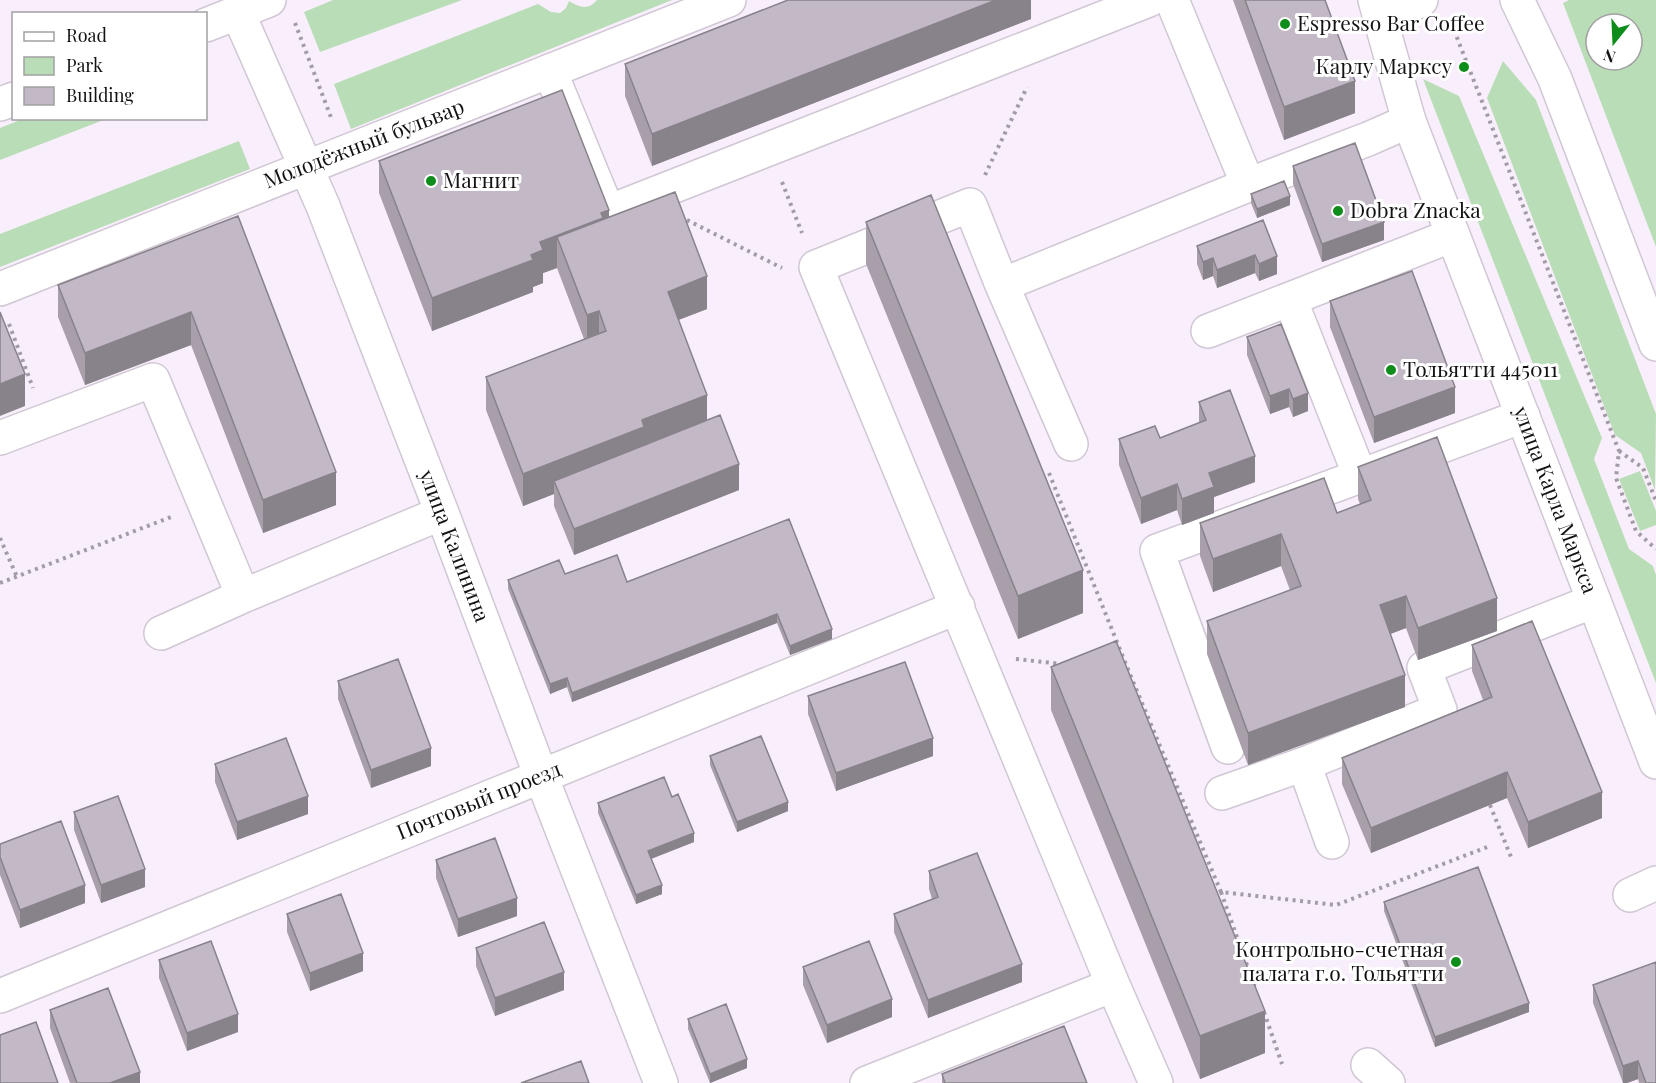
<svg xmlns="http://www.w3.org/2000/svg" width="1656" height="1083" viewBox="0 0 1656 1083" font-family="'Playfair Display',serif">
<rect width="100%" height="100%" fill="#f9effc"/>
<path fill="#b9ddb6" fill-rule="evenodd" d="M333,0H462L320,52L304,12Z
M597,0H672L351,129L334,84L538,4L551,12L560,13L566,8L569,1C580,8 589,10 597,0Z
M1569,0H1656V247L1563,3ZM1596,24H1632V60H1596Z
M1503,61L1536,100L1656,414L1655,490L1641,453L1615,435L1487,98Z
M1423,79L1459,96L1602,438L1594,459L1629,549L1653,566L1656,575V683Z
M25,118H106V119L0,160V128Z
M239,141L250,169L0,267V234Z
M1640,471L1656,511V525L1640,531L1619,479Z"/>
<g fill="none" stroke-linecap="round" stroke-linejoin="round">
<g stroke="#d1c7d4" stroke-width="36">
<path id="minor" d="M238,13L323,206L442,513L541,776L661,1083
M1381,20L1421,0
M550,71L608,212L1149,0
M1248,185L1368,139L1409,121
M1002,285L1071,444
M1208,331L1290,299
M0,438L153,380L243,596L442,513
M1360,476L1290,299L1453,235
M161,633L243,596
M1228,747L1157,551L1523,416
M1304,764L1332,842
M1222,793L1304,764L1440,710L1424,668L1594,601
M1630,895L1656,883
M0,996L958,607
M1368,1065L1388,1083
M867,1083L1113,985
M1156,1083L1113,985L816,267L970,205L1002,285L1248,185L1172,0"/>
</g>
<g stroke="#d1c7d4" stroke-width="36">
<path id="major" d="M1375,0L1409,121L1656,762
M1517,0L1555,79L1656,344
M206,25L269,0
M0,104L14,99
M0,289L729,0"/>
</g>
<path stroke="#a39ca6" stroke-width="4" stroke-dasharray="3 4.5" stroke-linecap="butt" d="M295,23L332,120
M1454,30L1619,451L1616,478L1636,531L1656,549
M985,175L1027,87
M782,182L802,233
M687,220L782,268
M9,324L33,388
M1619,451L1643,468L1656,501
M1049,473L1129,672L1221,892L1336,905L1490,846
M0,538L17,577
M0,583L171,517
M1016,659L1062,664
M1490,805L1511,857
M1221,892L1255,988
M1264,1012L1282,1064"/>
<use href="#minor" stroke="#fff" stroke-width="33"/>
<use href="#major" stroke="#fff" stroke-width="33"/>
</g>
<path fill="#a89faa" d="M1031,0V19L652,166L625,96V64Z
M1233,0H1325L1355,113L1284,140Z
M379,161L609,217L707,309L678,320L707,420L739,490L574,555L554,506V494L523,506L486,410V377L584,339L557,268L543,273V283L533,287V292L432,331L379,193Z
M1293,166L1384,240L1322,262L1293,184Z
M1251,194L1290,205L1257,218L1251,203Z
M238,216L336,505L263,533L191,345L85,385L58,317V285Z
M1263,220L1277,274L1259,281L1255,273L1217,288L1213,276L1203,280L1197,264V246Z
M866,222L1083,613L1018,639L866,264Z
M1330,301L1455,413L1374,443L1330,327Z
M1247,337L1308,411L1293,417L1289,407L1270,414L1247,355Z
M1199,402L1255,482L1214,497V513L1182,525L1177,510L1141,524L1119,465V439L1160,438L1199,423Z
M1358,467L1497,631L1418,660L1406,628L1390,634L1405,707L1248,765L1207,654V621L1290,590L1281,566L1213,592L1200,556V523L1337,513L1360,504L1358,499Z
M789,519L832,639L790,655L777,623L572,702L567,687L550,694L508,589V580L565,574L627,582Z
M1472,645L1602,818L1528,848L1507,798L1371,853L1342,784V758L1483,700L1472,671Z
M1051,667L1265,1053L1200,1079L1051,710Z
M338,681L431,766L371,788L338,699Z
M808,696L933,756L836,791L808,714Z
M710,756L788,811L737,832L710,765Z
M215,764L308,814L237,840L215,782Z
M672,797L694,842L651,859L662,894L636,904L598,813V803Z
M74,812L145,887L101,903L74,830Z
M0,844L85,903L20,928L0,875Z
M436,860L517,916L458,937L436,878Z
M929,871L1022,982L928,1018L894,932V914L932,899L929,889Z
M1384,902L1529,1012L1435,1047L1384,911Z
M287,914L363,971L310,991L287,932Z
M476,948L564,990L495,1016L476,966Z
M159,960L238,1032L187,1051L159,978Z
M803,967L892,1017L827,1043L803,985Z
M1593,985L1656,1083H1639L1638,1079L1627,1083H1623L1593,1003Z
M50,1010L140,1083H70L50,1028Z
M688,1019L747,1068L710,1083L688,1029Z
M942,1074L1087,1083H942Z"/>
<path fill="#88828b" d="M996,0H1031V19L652,166V134Z
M1355,81V113L1284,140V107Z
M1290,196V205L1257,218V209Z
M609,210V243L557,237V268L543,273V283L533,287V292L432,331V298L531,255L540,242Z
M1384,222V240L1322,262V244Z
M1255,255V273L1217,288V270Z
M1277,256V274L1259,281V264Z
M1213,258V276L1203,280V262Z
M707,276V309L668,324V292Z
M599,311V343L587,347V315Z
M191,312V345L85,385V353Z
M25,374V406L0,416V384Z
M1455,387V413L1374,443V417Z
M1289,389V407L1270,414V396Z
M1308,393V411L1293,417V399Z
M707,395V428L554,481V494L523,506V474L642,420Z
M1255,456V482L1214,497V513L1182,525V499L1209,473Z
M739,464V490L574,555V529Z
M336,472V505L263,533V500Z
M1177,484V510L1141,524V498Z
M1281,534V566L1213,592V559Z
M1083,570V613L1018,639V596Z
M1406,596V628L1380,638V605Z
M1497,598V631L1418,660V628Z
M777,614V623L572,702V693Z
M832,629V639L790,655V646Z
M1405,675V707L1248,765V733Z
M567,678V687L550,694V684Z
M933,738V756L836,791V773Z
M431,748V766L371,788V770Z
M1507,772V798L1371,853V828Z
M1602,792V818L1528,848V822Z
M308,796V814L237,840V822Z
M788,802V811L737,832V822Z
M694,833V842L648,860V851Z
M145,869V887L101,903V885Z
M85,885V903L20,928V910Z
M662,885V894L636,904V895Z
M517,898V916L458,937V919Z
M363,953V971L310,991V973Z
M1022,964V982L928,1018V1000Z
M564,972V990L495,1016V998Z
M892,999V1017L827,1043V1025Z
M1529,1003V1012L1435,1047V1037Z
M1265,1011V1053L1200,1079V1036Z
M238,1014V1032L187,1051V1033Z
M747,1059V1068L710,1083V1074Z
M1638,1061V1079L1627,1083H1623V1066Z
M140,1072V1083H110Z"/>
<path fill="#c3b9c6" stroke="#88828b" stroke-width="1.5" d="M788,0H996L652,134L625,64Z
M1245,0H1325L1355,81L1284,107Z
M562,90L609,210L601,213L603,218L540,242L543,250L531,255L533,260L432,298L379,161Z
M1355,143L1384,222L1322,244L1293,166Z
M1284,181L1290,196L1257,209L1251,194Z
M675,192L707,276L668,292L707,395L642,420L644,427L523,474L486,377L606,331L599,311L587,315L557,237Z
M931,195L1083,570L1018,596L866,222Z
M238,216L336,472L263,500L191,312L85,353L58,285Z
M1263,220L1277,256L1259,264L1255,255L1217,270L1213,258L1203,262L1197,246Z
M1412,271L1455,387L1374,417L1330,301Z
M0,312L25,374L0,384Z
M1281,324L1308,393L1293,399L1289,389L1270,396L1247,337Z
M1230,390L1255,456L1209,473L1214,487L1182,499L1177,484L1141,498L1119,439L1155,426L1160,438L1206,420L1199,402Z
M720,415L739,464L574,529L554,481Z
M1437,437L1497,598L1418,628L1406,596L1380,605L1405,675L1248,733L1207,621L1301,586L1281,534L1213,559L1200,523L1324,478L1337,513L1371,500L1358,467Z
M789,519L832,629L790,646L777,614L572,693L567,678L550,684L508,580L559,560L565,574L617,555L627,582Z
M1532,621L1602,792L1528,822L1507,772L1371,828L1342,758L1492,697L1472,645Z
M1116,641L1265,1011L1200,1036L1051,667Z
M398,659L431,748L371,770L338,681Z
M905,662L933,738L836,773L808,696Z
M761,736L788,802L737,822L710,756Z
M286,738L308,796L237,822L215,764Z
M664,777L672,797L678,794L694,833L648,851L662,885L636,895L598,803Z
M118,796L145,869L101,885L74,812Z
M61,821L85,885L20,910L0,857V844Z
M495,838L517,898L458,919L436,860Z
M977,853L1022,964L928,1000L894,914L938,897L929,871Z
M1478,867L1529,1003L1435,1037L1384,902Z
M341,894L363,953L310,973L287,914Z
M544,922L564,972L495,998L476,948Z
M211,941L238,1014L187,1033L159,960Z
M869,941L892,999L827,1025L803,967Z
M1656,962V1083H1646L1638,1061L1623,1066L1593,985Z
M108,988L140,1072L110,1083H77L50,1010Z
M726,1004L747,1059L710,1074L688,1019Z
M36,1022L58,1083H0V1035Z
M1064,1026L1087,1083H945L942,1074Z
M581,1061L589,1083H521Z"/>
<g fill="#0f8d1a" stroke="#fff" stroke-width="2">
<circle cx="1285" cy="24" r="6"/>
<circle cx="1464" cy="67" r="6"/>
<circle cx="431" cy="181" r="6"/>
<circle cx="1338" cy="211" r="6"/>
<circle cx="1391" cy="370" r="6"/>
<circle cx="1456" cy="962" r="6"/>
</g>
<g text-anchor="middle" stroke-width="6" stroke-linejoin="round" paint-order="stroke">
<g font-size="21" fill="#151216" stroke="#fff" text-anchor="start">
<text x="1297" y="31">Espresso Bar Coffee</text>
<text x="1452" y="74" text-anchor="end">Карлу Марксу</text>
<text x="443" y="188">Магнит</text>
<text x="1350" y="218">Dobra Znacka</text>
<text x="1403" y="377">Тольятти 445011</text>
<text x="1444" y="957" text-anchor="end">Контрольно-счетная<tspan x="1444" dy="24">палата г.о. Тольятти</tspan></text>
</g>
<g font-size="21" fill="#151216" stroke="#fff">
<text transform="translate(364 144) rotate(-21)" y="7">Молодёжный бульвар</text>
<text transform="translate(1555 500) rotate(69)" y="7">улица Карла Маркса</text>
<text transform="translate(454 546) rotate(69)" y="7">улица Калинина</text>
<text transform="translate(479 801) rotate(-22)" y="7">Почтовый проезд</text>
</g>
</g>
<rect x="12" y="12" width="195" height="108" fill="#ffffff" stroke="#a1a0a2" stroke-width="1.5"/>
<rect x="24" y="32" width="30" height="9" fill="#ffffff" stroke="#a1a0a2" stroke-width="1.5"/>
<text x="66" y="42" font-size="18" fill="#151216">Road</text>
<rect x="24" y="57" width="30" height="18" fill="#b9ddb6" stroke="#a1a0a2" stroke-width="1.5"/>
<text x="66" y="72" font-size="18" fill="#151216">Park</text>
<rect x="24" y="87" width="30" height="18" fill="#c3b9c6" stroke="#a1a0a2" stroke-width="1.5"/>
<text x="66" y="102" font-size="18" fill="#151216">Building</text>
<g transform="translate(1614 42) rotate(198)"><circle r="28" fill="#ffffff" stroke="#a1a0a2" stroke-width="1.5"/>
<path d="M0-4.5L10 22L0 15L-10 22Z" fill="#0f8d1a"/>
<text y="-9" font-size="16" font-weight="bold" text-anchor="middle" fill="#151216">N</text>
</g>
</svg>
